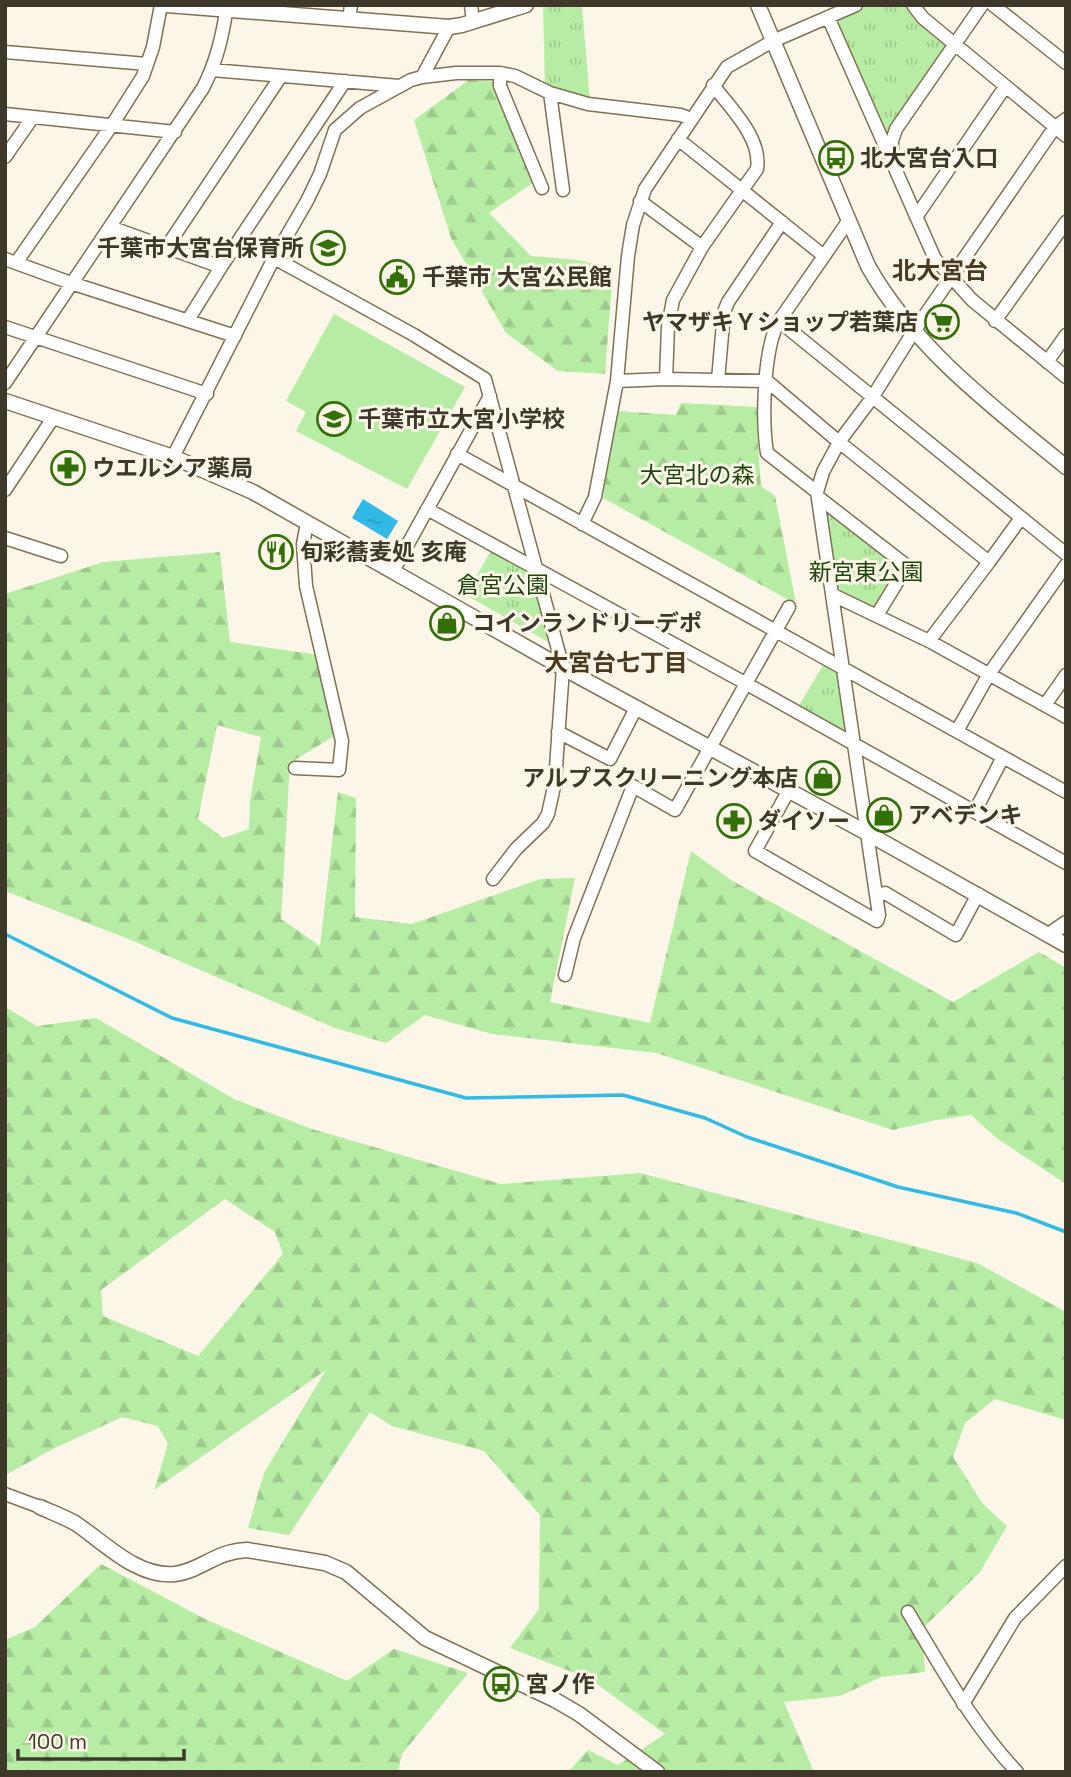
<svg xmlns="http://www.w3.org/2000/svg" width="1071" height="1777" viewBox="0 0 1071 1777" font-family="'Space Grotesk','Noto Sans JP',sans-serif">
<defs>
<pattern id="grass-tufts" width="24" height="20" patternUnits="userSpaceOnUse" patternTransform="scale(1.75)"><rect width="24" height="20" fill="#b7eca4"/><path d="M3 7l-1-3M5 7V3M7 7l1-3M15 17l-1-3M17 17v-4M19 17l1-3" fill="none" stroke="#9ecb8d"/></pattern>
<pattern id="forest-firs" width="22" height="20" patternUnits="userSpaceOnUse" patternTransform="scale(1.75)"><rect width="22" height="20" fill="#b7eca4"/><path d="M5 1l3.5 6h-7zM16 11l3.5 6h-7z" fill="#9ecb8d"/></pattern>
<pattern id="water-ripples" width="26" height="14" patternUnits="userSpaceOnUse" patternTransform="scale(1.75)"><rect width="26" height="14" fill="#32bae7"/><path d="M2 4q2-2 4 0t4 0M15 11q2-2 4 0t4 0" fill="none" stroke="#2c98bb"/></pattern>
</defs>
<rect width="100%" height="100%" fill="#fcf6e9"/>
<path fill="url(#grass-tufts)" d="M543,5H582L590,101L545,88Z
M869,5H906L921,24L945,45V49L888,136L884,135L837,23L838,19Z
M829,509L902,566L878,606L872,607L838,589L825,511Z
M493,547L531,569L548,642L466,595Z
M825,662L838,669L847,732L842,734L797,709Z"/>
<path fill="url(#forest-firs)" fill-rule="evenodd" d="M469,80L500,82L537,180L489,213L531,256L578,260L613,269L605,374L558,371L506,333L451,238L414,120Z
M681,403L758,407L757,432L761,486L775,496L796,604L603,498L617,411L676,415Z
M220,552L230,642L318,655L339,733L290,763L281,919L320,946L338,792L356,798L355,917L412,924L540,879L575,878L550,1002L650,1023L691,851L731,880L953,1002L1039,952L1066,968V1184L998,1139L971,1115L936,1120L893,1130L656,1053L492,1034L425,1015L386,1043L335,1028L126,938L5,891V594L103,562ZM217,725L261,737L250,801L249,829L223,838L198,819Z
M5,1007L37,1026L96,1018L234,1099L312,1129L501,1184L640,1173L977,1263L1066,1312V1420L995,1399L965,1423L953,1457L983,1504L1007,1526L980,1572L922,1629L925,1672L881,1677L840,1696L784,1702L814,1772H568L588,1750L618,1765L665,1734L590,1679L510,1648L539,1609L540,1515L484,1451L392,1426L370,1412L289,1535L248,1528L264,1473L326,1370L154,1490L168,1444L158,1426L122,1417L55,1448L5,1475ZM225,1199L275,1232L283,1254L198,1356L103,1316L101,1290Z
M101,1564L205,1619L347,1681L394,1649L468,1673L402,1754L398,1772H5V1640L35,1627Z"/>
<path fill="#b7eca4" d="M334,314L465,387L407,489L296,431L306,412L286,401Z"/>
<path fill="url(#water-ripples)" d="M363,499L398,521L387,539L352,518Z"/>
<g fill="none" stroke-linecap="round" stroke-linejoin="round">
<path stroke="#32bae7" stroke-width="3.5" d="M5,934L172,1018L466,1098L623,1095L705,1118L747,1137L898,1187L1016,1213L1066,1232"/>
<g stroke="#807154" stroke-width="15">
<path id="minor" d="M471,5L473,22
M856,5L773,41L727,67L645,189L633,225L628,256L617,381L666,379L767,381L839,442L989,562L929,641
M913,5L923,18L1066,136
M993,5L1066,63
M828,17L935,259L972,300L1066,377
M349,19L351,5
M5,52L147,64
M212,70L399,86
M500,73V86L542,188
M422,77L449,27
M550,93L563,190
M5,114L175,132
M678,139L824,256
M5,157L33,117
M892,157V141L896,129L982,5
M640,201L702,247
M916,217L1005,87
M110,227L221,267
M166,248L281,76
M274,258L414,335L485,379L563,668L555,782L548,814L543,823L516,849L493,879
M5,259L71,283L235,336
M16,263L112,125L143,76L153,47L161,5
M188,320L221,267L345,81
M779,321L1066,554
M995,321L1066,222
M5,327L207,394
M1047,362L1066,335
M666,379L668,326L673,300L702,247L757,169C762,138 731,109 713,85
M718,380L724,312L728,302L782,222
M5,383L203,88C217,61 223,35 227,5
M457,454L1066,792
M173,457L274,258L307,201L320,174L335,130L360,108L411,80L422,77L456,73H500L515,76L550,93L588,104L681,115L691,119
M5,490L53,418
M817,492L767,453C762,421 763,349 779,321L849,220
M818,497L907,566L877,615
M427,509L747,684L1066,863
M582,524L595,497L617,381
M5,538L61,556
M989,562L1021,518
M393,571L490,396
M833,595L929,641L1066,717
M1045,705L1066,675
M957,731L989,674L1066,565
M558,732L610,759L636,708
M295,768L339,770L342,741L306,586L303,544L307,523
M789,790L755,851L877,921L879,915L817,492L823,472L839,442L872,398L914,331L1055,127L1066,119
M975,811L1003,757
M876,895L885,893L956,935L978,894
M565,975L574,938L633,786L675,810L789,607
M5,1494L40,1507
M908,1612C941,1667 972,1724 1017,1772
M963,1704L1015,1618L1066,1566"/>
</g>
<g stroke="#807154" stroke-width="17">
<path id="tertiary" d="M167,5L449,27L462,25L526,5
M758,5L868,266C915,349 993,407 1066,467
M5,401L173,457L253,492L563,668L867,833L1066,945
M1049,935L1066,923
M40,1507C51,1512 64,1517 75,1523C104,1542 137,1578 175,1574C201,1571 215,1551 247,1550L325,1563L346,1572L425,1638L555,1700L579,1714L657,1772"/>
</g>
<use href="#minor" stroke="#fff" stroke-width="12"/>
<use href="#tertiary" stroke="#fff" stroke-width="14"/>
</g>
<defs>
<g id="bus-ring" transform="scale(1.75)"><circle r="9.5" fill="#fcf6e9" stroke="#337108" stroke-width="1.5"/><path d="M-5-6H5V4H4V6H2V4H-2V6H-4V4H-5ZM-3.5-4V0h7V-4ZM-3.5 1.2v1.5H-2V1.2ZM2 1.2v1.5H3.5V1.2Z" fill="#337108"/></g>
<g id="school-ring" transform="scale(1.75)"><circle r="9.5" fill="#fcf6e9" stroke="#337108" stroke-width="1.5"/><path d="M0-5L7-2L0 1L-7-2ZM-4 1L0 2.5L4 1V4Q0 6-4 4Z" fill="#337108"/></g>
<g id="civic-ring" transform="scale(1.75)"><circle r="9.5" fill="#fcf6e9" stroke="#337108" stroke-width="1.5"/><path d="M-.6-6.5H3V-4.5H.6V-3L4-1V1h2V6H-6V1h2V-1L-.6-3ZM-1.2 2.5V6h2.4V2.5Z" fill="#337108"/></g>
<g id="supermarket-ring" transform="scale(1.75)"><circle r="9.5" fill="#fcf6e9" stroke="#337108" stroke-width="1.5"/><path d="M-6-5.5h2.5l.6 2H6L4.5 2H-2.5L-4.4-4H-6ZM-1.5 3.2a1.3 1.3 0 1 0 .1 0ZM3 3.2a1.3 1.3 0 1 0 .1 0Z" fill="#337108"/></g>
<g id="pharmacy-ring" transform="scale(1.75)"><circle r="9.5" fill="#fcf6e9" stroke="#337108" stroke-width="1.5"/><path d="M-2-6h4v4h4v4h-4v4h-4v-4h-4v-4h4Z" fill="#337108"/></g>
<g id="restaurant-ring" transform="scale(1.75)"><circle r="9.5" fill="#fcf6e9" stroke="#337108" stroke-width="1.5"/><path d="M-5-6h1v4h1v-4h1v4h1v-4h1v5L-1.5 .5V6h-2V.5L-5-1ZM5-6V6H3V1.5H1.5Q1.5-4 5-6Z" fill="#337108"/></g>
<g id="shop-ring" transform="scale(1.75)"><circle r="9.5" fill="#fcf6e9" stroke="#337108" stroke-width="1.5"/><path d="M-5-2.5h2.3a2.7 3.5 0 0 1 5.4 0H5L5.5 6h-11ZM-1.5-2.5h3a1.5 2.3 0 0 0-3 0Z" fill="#337108"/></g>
</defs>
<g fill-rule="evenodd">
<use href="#bus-ring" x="836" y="158"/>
<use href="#school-ring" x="328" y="248"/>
<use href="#civic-ring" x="397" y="277"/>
<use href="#supermarket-ring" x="942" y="322"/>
<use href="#school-ring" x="334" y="419"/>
<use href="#pharmacy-ring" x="68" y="468"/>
<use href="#restaurant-ring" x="276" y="552"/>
<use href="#shop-ring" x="447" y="623"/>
<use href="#shop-ring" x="823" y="778"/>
<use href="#shop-ring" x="884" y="815"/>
<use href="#pharmacy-ring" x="734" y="821"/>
<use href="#bus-ring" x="501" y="1684"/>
</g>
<g text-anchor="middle" stroke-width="6" stroke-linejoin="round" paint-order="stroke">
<g font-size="23" font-weight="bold" fill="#3e382b" stroke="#fcf6e9" text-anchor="start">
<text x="860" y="166">北大宮台入口</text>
<text x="304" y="256" text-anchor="end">千葉市大宮台保育所</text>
<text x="422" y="285">千葉市 大宮公民館</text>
<text x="918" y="330" text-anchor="end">ヤマザキＹショップ若葉店</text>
<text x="358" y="427">千葉市立大宮小学校</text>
<text x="92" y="476">ウエルシア薬局</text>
<text x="300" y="560">旬彩蕎麦処 亥庵</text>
<text x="472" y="631">コインランドリーデポ</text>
<text x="798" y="786" text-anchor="end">アルプスクリーニング本店</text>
<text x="908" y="823">アベデンキ</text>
<text x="758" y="829">ダイソー</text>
<text x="526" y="1692">宮ノ作</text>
</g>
<g font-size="23" fill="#1f450d" stroke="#fcf6e9">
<text x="697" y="483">大宮北の森</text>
<text x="866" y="580">新宮東公園</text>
<text x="503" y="593">倉宮公園</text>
</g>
<g font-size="24" font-weight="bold" fill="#483b1f" stroke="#fcf6e9">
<text x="940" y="279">北大宮台</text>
<text x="616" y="671">大宮台七丁目</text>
</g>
</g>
<rect width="1071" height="1777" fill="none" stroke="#3e382b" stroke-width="14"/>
<path d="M18 1749v10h166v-10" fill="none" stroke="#3e382b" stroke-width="3.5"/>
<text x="28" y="1749" font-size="21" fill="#3e382b" stroke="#fcf6e9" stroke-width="5" paint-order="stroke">100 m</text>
</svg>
